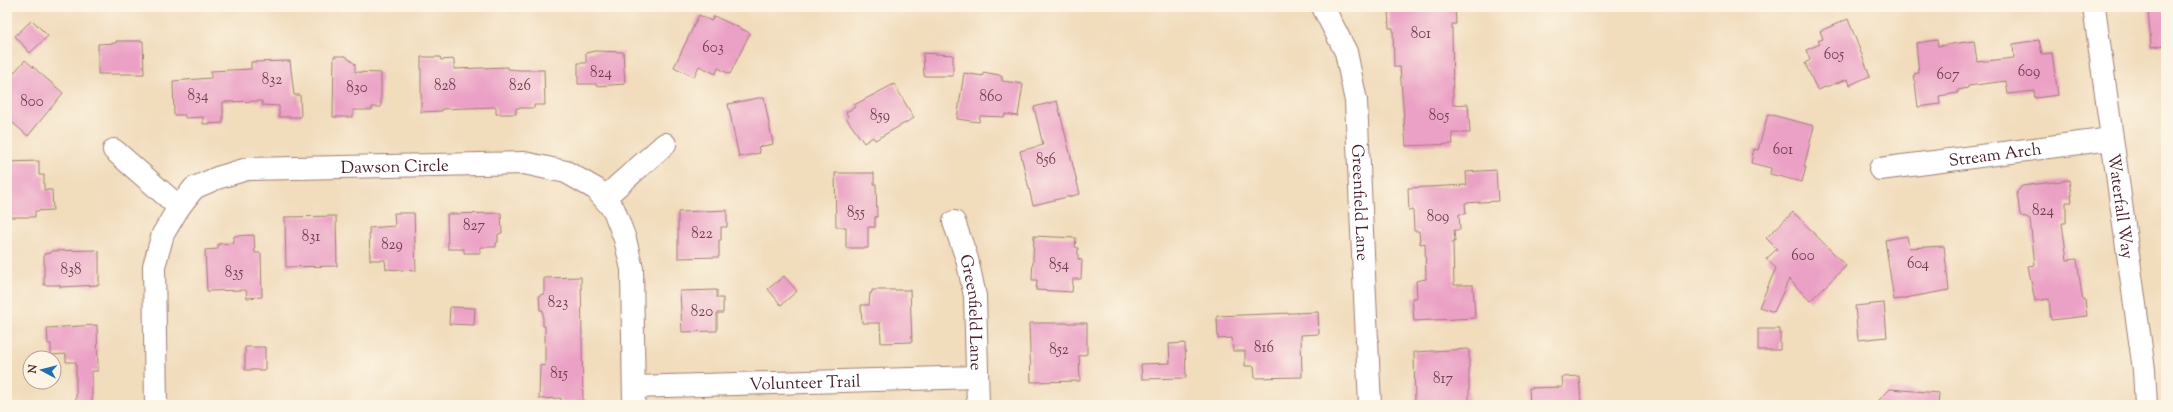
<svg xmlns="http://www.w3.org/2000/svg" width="2173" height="412" viewBox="0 0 2173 412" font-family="'Sorts Mill Goudy',serif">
<rect width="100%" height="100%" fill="#fcf5e5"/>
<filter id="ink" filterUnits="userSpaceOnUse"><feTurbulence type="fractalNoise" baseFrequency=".025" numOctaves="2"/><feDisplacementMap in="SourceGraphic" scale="8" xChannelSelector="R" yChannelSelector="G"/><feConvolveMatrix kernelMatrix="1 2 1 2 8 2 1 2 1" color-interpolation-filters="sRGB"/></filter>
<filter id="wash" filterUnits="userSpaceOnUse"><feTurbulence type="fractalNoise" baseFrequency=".012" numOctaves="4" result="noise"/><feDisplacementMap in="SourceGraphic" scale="16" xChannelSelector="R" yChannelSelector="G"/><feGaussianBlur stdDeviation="0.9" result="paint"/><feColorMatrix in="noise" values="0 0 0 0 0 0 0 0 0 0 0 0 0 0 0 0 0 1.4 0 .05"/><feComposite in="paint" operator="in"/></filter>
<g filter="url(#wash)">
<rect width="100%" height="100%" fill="#f1dcbc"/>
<g id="blocks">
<path fill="#eba0c5" d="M1388,7H1455L1456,24H1452L1453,105L1468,104L1470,133H1452L1453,144L1406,146L1400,67H1394L1393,28H1389Z
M2148,7H2166V45L2151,47Z
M699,15L711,21L714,16L750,33L730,74L718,68L716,74L699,66L694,77L674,67Z
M1848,19L1870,76L1850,85L1848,79L1817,90L1805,63L1810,60L1806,50L1820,44L1818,41L1823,39L1820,31Z
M32,20L48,36L30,53L15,36Z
M1937,40L1938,46L1974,41L1977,62L2014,58L2013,44L2039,40L2042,54L2052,53L2058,95L2035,98L2034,91L2008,94L2006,81L1968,86V88L1958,90V93L1939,96L1940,104L1918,107L1914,74L1919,73L1916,43Z
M116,41H143L144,74H98V44L116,43Z
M595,51L623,52L625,84L596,86V84H578V63H586V53Z
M923,53L953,55V76H924Z
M334,56H345L355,64V72L381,73V107H372V110H353V117H333Z
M421,57H440L441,60L454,59V69L508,67V69L519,70H544L545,105H534V108H516V114H496V107L442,109V111L421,112Z
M25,60L63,93L28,136L7,118V81Z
M290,61L294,95H300L301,117H279V106L262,105V101L223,102V123L203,124V117L185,118V115H174L173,81L211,78V71L251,69V62Z
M983,72L999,75L1002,77V81L1023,84L1018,116L1005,114V117L980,116L979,122L957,119L964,73L983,76Z
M894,84L914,118L875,140L873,137L864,143L846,118L848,117L846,112L855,107L854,105Z
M758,98H764L773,144L758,147L760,153L739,157L728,104Z
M1057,101L1080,194L1033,205L1020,151L1043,145L1034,107Z
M1768,114L1814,126L1804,167H1806L1802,182L1770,174L1771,168L1751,163L1754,149L1758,150Z
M39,161V175H44V190H52L53,210L35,211V217H7V162Z
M1496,170L1498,201L1465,203L1466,214H1459L1460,230H1454L1455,242H1453L1454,285H1473L1475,318L1414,321L1412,298H1417L1416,281L1426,279L1425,243L1420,244L1419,231H1414L1413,210L1409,211L1408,188L1467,185L1466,172Z
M835,173H874V184H876L877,217H875V227H868V248H846V227H836Z
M2069,180L2072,202H2066V223H2062L2067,260L2077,259L2081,289L2083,300H2085L2087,316L2051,320L2049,299L2035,301L2028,266L2035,265L2030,220L2020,215L2017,192L2022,186Z
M727,210V227H721V240H719V257L678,258V212Z
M1793,212L1846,266L1810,301L1789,279L1774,312L1759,307L1776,268L1766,259L1777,249L1766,238Z
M394,213H414L416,271L386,269L385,260H370L369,228L395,226Z
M501,213L502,233L498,234V242L496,243V247H480V253H464V249H448L447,214Z
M336,216L337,266L286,267L285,217Z
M254,235L255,253H261L262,297L247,298L246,290L207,291L205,250L218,249V244L234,243V236Z
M1034,236L1076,238L1075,247L1078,248V259L1082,260L1081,279H1073L1072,292L1036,290L1037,280H1032Z
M1907,236L1909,248L1944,246L1949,290L1894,300L1885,240Z
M96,250L99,251V285L60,287V285H44V254L51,253V251Z
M784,276L797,291L781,305L768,289Z
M581,277L583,401L561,402V398L539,399L540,365L545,366V326H543V310H540L539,295L544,294V278Z
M717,290V298H723V313H717V331L682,332L680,291Z
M872,290H910L912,342L881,343L880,323H862L861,305H869L870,293H872Z
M1884,303L1887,337L1858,340L1855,306Z
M450,307L475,308L474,325L449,324Z
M1318,312L1319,334L1301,335L1302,377L1255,378L1254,366H1245V351H1233L1232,338L1218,339L1217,316Z
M1029,323H1087V354L1079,356L1080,381L1031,382Z
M97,325L98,371H92V405H76V362H66V354L51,355V344H48L47,328Z
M1758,329H1780V350H1758Z
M1185,343L1186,378L1142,379L1141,364L1170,363L1169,344Z
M245,347H265V370H245Z
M1469,349V405H1415L1414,352Z
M1579,376L1581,405H1530L1529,388L1563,387L1562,377Z
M1890,389L1939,393L1938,405H1874Z"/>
</g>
</g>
<g filter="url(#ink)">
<use href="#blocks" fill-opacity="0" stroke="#9e7e74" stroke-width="1"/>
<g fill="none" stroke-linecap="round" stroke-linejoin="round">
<g stroke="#9e7e74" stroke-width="24">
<g id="street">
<path id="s1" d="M1323,7L1346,52L1356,101L1370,405"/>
<path id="s2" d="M2094,7L2144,370L2146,405"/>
<path d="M114,150L179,207"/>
<path id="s3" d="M1880,169L2111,139"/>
<path d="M604,198L665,144"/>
<path id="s4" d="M954,222L967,259L975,296L978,405"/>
<path id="s5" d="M634,387L977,377"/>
<path id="s6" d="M156,405L154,266L163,234L179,207L194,188L217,178L247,169L524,163L566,172L596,189L614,210L625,239L632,269L634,405"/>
</g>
</g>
<use href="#street" stroke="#fff" stroke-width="22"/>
</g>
</g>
<g text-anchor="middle" stroke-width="4" stroke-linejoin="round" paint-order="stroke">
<g font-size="15" fill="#723f52">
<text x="1421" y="38">801</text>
<text x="713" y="52">603</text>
<text x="1834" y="59">605</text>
<text x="2029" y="76">609</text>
<text x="601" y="77">824</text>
<text x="1948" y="79">607</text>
<text x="272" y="84">832</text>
<text x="445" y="90">828</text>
<text x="520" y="90">826</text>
<text x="357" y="92">830</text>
<text x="198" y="100">834</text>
<text x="991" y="101">860</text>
<text x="32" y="106">800</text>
<text x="880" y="120">859</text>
<text x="1439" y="120">805</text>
<text x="1783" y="154">601</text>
<text x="1046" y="164">856</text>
<text x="2043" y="215">824</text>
<text x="856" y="217">855</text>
<text x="1438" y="221">809</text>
<text x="474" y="230">827</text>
<text x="702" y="238">822</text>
<text x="311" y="241">831</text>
<text x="392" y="249">829</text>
<text x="1803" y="260">600</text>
<text x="1918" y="268">604</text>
<text x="1059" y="269">854</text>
<text x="71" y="274">838</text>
<text x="234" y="277">835</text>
<text x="558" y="307">823</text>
<text x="702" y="316">820</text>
<text x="1264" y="352">816</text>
<text x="1059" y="354">852</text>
<text x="559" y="378">815</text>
<text x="1443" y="383">817</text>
</g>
<g font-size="17" fill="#4a1f2b" stroke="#fcf5e5">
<text dy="6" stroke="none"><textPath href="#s3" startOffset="116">Stream Arch</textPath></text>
<text dy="6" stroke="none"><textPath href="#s6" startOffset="432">Dawson Circle</textPath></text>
<text dy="6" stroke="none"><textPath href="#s1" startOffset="202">Greenfield Lane</textPath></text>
<text dy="6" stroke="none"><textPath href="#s2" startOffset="201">Waterfall Way</textPath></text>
<text dy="6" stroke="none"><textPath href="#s4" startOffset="93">Greenfield Lane</textPath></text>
<text dy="6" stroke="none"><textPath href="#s5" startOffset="171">Volunteer Trail</textPath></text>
</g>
</g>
<rect width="2173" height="412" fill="none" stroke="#fcf5e5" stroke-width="24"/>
<g transform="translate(42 370) rotate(277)"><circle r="19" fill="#fcf5e5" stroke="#b59f9b"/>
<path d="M0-3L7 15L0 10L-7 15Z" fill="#1f6fb2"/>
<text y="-6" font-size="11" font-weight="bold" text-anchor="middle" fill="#4a1f2b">N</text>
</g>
</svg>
